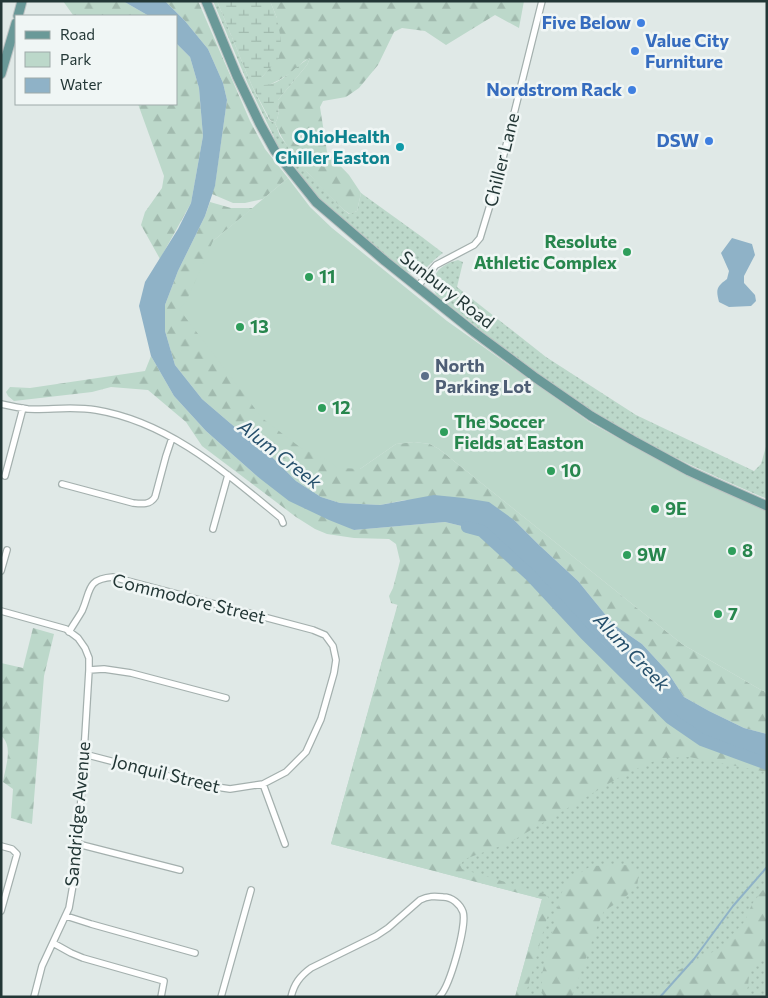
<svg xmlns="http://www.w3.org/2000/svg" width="768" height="998" viewBox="0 0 768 998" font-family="Commissioner,sans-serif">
<defs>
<pattern id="green-dots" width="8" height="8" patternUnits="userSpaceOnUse" patternTransform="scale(1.25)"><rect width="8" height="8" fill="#bcd8ca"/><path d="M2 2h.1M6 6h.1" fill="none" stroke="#a1baae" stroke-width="1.8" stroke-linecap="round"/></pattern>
<pattern id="forest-firs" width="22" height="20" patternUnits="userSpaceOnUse" patternTransform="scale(1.25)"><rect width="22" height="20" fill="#bcd8ca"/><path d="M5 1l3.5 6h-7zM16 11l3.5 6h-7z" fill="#a1baae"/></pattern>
<pattern id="wetland-marsh" width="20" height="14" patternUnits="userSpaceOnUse" patternTransform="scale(1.25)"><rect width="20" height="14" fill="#bcd8ca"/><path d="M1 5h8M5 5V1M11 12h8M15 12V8" fill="none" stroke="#a1baae"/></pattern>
</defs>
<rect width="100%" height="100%" fill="#e0e9e7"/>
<path fill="url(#green-dots)" d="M213,1H217L252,86L269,120L275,123L280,136L308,173L344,210L349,214L357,211L361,193L422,237L443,253C429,262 423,278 405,271C363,237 317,205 286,161C281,153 274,147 274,137L248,84Z
M458,260L463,262L457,287L546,357L636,415L754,471L761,464L767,443V499C714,476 662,453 612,425C550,388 494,340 437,296C426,278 440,264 458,260Z
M420,524L702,740L767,764V997H515L542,899L331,844Z"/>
<path fill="url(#forest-firs)" d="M63,1H123L149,16H76L73,15Z
M165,1H198L250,121L265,149L288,178L263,199L245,203H233L212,194L215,185L227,100L223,83L208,49L185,21Z
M270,1H524L519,28L495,15L446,45L425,31L402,28L394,32L378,65L359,88L346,97L323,101L320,107L327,152L349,175L361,193L357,211L350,214L344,210C319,185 289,157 275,123C280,117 278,107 278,100L307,65L310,58L304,61L291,73L279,80L269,85H262V77L267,71L277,18Z
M176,43L190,57L199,88L203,136L191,203L160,259L141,225L145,212L162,188L164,176L138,104H176Z
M210,202L231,208H253L213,241L360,469L396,444L414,442L430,444L439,449L682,644L761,690L767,692V734L744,728L709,711L684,697L667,671L642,644L613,624L578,581L538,544L514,520L405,500L380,505L340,503L321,497L296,481L273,458L230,423L202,399L175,365L165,331V305L178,271L205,216Z
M151,356L174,396L206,431L258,477L354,530L445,522L482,531L530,575L585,634L602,643L648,689L670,718L702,740L767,764V772L689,757L661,758L625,774L509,843L465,859L460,865L462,869L545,894L550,899L549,911L525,997H515L542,899L331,844L398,605L391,603L389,596L393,588L400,561L396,544L389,539L354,538L327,534L315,529L296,517L202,446L186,422L148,390L111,387L92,392L14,401L8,396L6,392L10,387L30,388L145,371Z
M33,628L54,634L44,676L32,824L11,818L13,789L3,782C5,768 14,746 1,736V663L23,668Z
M627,865L639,874L637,886L623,899L604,911L597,927L572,997H544L542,993V974L562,892L569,880L591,866Z
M767,886V957C762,961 754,965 751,970C746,980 752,988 742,996L732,995L729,997H655L677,971L720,948L745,921L752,904L762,891Z"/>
<path fill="url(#wetland-marsh)" d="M217,1H270L277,18L281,40L279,58L262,77V85C282,86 294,66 310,58L307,65L278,100C278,107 280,117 275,123L270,120L252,86Z"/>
<path fill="#bcd8ca" d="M288,178L310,207L332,228L447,321L591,423L638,449L697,480L767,511V692L761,690L682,644L439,449L430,444L414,442L396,444L360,469L342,468L338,466L337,468L331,462L301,448L262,418L179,309L186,302L213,241Z"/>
<path fill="#8fb2c7" d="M123,1H165L185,21L208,49L223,83L227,100L215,186L205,216L178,271L165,305V331L175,365L202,399L230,423L273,458L296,481L321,497L340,503L380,505L434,495L464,498L489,502L514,520L538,544L578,581L613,624L642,644L667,671L684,697L709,711L744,728L767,734V764L702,740L670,718L648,689L602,643L585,634L530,575L482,531L445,522L354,530L329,520L289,501L258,477L206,431L174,396L151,356L139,306L145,282L178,229L191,203L203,136L199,88L190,57L176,43V16H149Z
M732,238L752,244L755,255L744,276V283L755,295L756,301L751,306L729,307L719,302C716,290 716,287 727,279L729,271L721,253Z"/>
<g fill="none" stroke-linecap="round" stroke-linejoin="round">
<path stroke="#8fb2c7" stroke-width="2" d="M660,997L694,959L733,906L767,867"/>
<path stroke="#8fb2c7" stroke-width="12" d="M467,527L482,531L530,575L585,634L670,718L702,740L767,764"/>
<g stroke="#a4b0ae" stroke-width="8">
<path id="minor" d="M417,287L436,265L474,245L480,238L497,182L542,1
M1,404C10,406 19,408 28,409C50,410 73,406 96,410C169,422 226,473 281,518L283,523
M5,476L23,408
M62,484L133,503C142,504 150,505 155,497L166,456L172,438
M213,529L228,475
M1,571L7,550
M1,611L66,629L78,638L85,648L89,658V670L85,736L77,862L69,908L42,966L34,997
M69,632C73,625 78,618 82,611C91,591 86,579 113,577L313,630L325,635L333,646L336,660L334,673L321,719L306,752L286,772L263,784L230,789L203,785L84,754
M89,670L104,669L131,673L226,698
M263,784L285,844
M78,844L180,870
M1,846L12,849L17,854L1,911
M66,916L91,924L195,953
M53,943L71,953L83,958L164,981L161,997
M221,997L251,890
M291,997C294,984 300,976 311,968L376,936L388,928L420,900C428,896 434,896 443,897C452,897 460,904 463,912C467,925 450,987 439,997"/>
</g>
<g stroke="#bdc3c3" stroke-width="11">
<path id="primary" d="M206,1L237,76L260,124L275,151L316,202L385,261L474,332L536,378L591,416L632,440L689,471L713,482L767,506
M18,16L22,1
M1,74L16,23"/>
</g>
<use href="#minor" stroke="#fff" stroke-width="5.5"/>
<use href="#primary" stroke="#6a9998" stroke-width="9"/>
</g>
<g fill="#3f7fe0" stroke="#f0f6f5" stroke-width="2">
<circle cx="641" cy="23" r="5"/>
<circle cx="635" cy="51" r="5"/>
<circle cx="632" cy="90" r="5"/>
<circle cx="709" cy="141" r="5"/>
</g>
<circle fill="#0f9aa8" stroke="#f0f6f5" stroke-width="2" cx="400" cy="147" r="5"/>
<g fill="#2e9e5b" stroke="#f0f6f5" stroke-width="2">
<circle cx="627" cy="252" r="5"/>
<circle cx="309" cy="277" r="5"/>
<circle cx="240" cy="327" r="5"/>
<circle cx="322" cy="408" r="5"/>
<circle cx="444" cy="432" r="5"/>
<circle cx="551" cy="471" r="5"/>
<circle cx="655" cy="509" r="5"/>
<circle cx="732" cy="551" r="5"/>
<circle cx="627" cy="555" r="5"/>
<circle cx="718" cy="614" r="5"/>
</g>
<circle fill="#5c6f8a" stroke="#f0f6f5" stroke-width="2" cx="425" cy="376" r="5"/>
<g text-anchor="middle" stroke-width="5" stroke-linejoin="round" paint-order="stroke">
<g font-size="18" font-weight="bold" fill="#366cbe" stroke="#f0f6f5" text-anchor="end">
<text x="631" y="29">Five Below</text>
<text x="645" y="47" text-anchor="start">Value City<tspan x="645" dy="21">Furniture</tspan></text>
<text x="622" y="96">Nordstrom Rack</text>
<text x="699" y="147">DSW</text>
</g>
<g font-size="18" font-weight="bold" fill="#0d838f" stroke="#f0f6f5" text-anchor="end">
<text x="390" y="143">OhioHealth<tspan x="390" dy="21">Chiller Easton</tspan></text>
</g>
<g font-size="18" fill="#233736" stroke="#f0f6f5">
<text transform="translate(502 160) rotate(-76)" y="6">Chiller Lane</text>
<text transform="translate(447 290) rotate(38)" y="6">Sunbury Road</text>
<text transform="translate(189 599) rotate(14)" y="6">Commodore Street</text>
<text transform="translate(166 774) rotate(14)" y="6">Jonquil Street</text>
<text transform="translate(78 814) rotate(-85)" y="6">Sandridge Avenue</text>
</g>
<g font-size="18" font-weight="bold" fill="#27864d" stroke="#f0f6f5" text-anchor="start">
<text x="617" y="248" text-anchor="end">Resolute<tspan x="617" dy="21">Athletic Complex</tspan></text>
<text x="319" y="283">11</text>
<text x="250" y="333">13</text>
<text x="332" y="414">12</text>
<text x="454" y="428">The Soccer<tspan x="454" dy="21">Fields at Easton</tspan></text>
<text x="561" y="477">10</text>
<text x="665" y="515">9E</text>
<text x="742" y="557">8</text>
<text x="637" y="561">9W</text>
<text x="728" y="620">7</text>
</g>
<g font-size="18" font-weight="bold" fill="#4e5e75" stroke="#f0f6f5" text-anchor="start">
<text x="435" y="372">North<tspan x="435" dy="21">Parking Lot</tspan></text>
</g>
<g font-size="19" font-style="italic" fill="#254f6b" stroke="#f0f6f5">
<text transform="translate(280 454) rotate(38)" y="7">Alum Creek</text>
<text transform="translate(632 652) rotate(46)" y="7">Alum Creek</text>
</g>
</g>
<rect width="768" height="998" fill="none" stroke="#233736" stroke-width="5"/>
<rect x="15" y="15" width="162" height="90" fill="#f0f6f5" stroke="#9eaaa9"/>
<rect x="25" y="31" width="25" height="8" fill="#6a9998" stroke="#9eaaa9"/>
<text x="60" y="40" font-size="15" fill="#233736">Road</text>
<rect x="25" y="52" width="25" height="15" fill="#bcd8ca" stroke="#9eaaa9"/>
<text x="60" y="65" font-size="15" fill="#233736">Park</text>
<rect x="25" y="78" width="25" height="15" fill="#8fb2c7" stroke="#9eaaa9"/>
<text x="60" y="90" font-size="15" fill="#233736">Water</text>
</svg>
